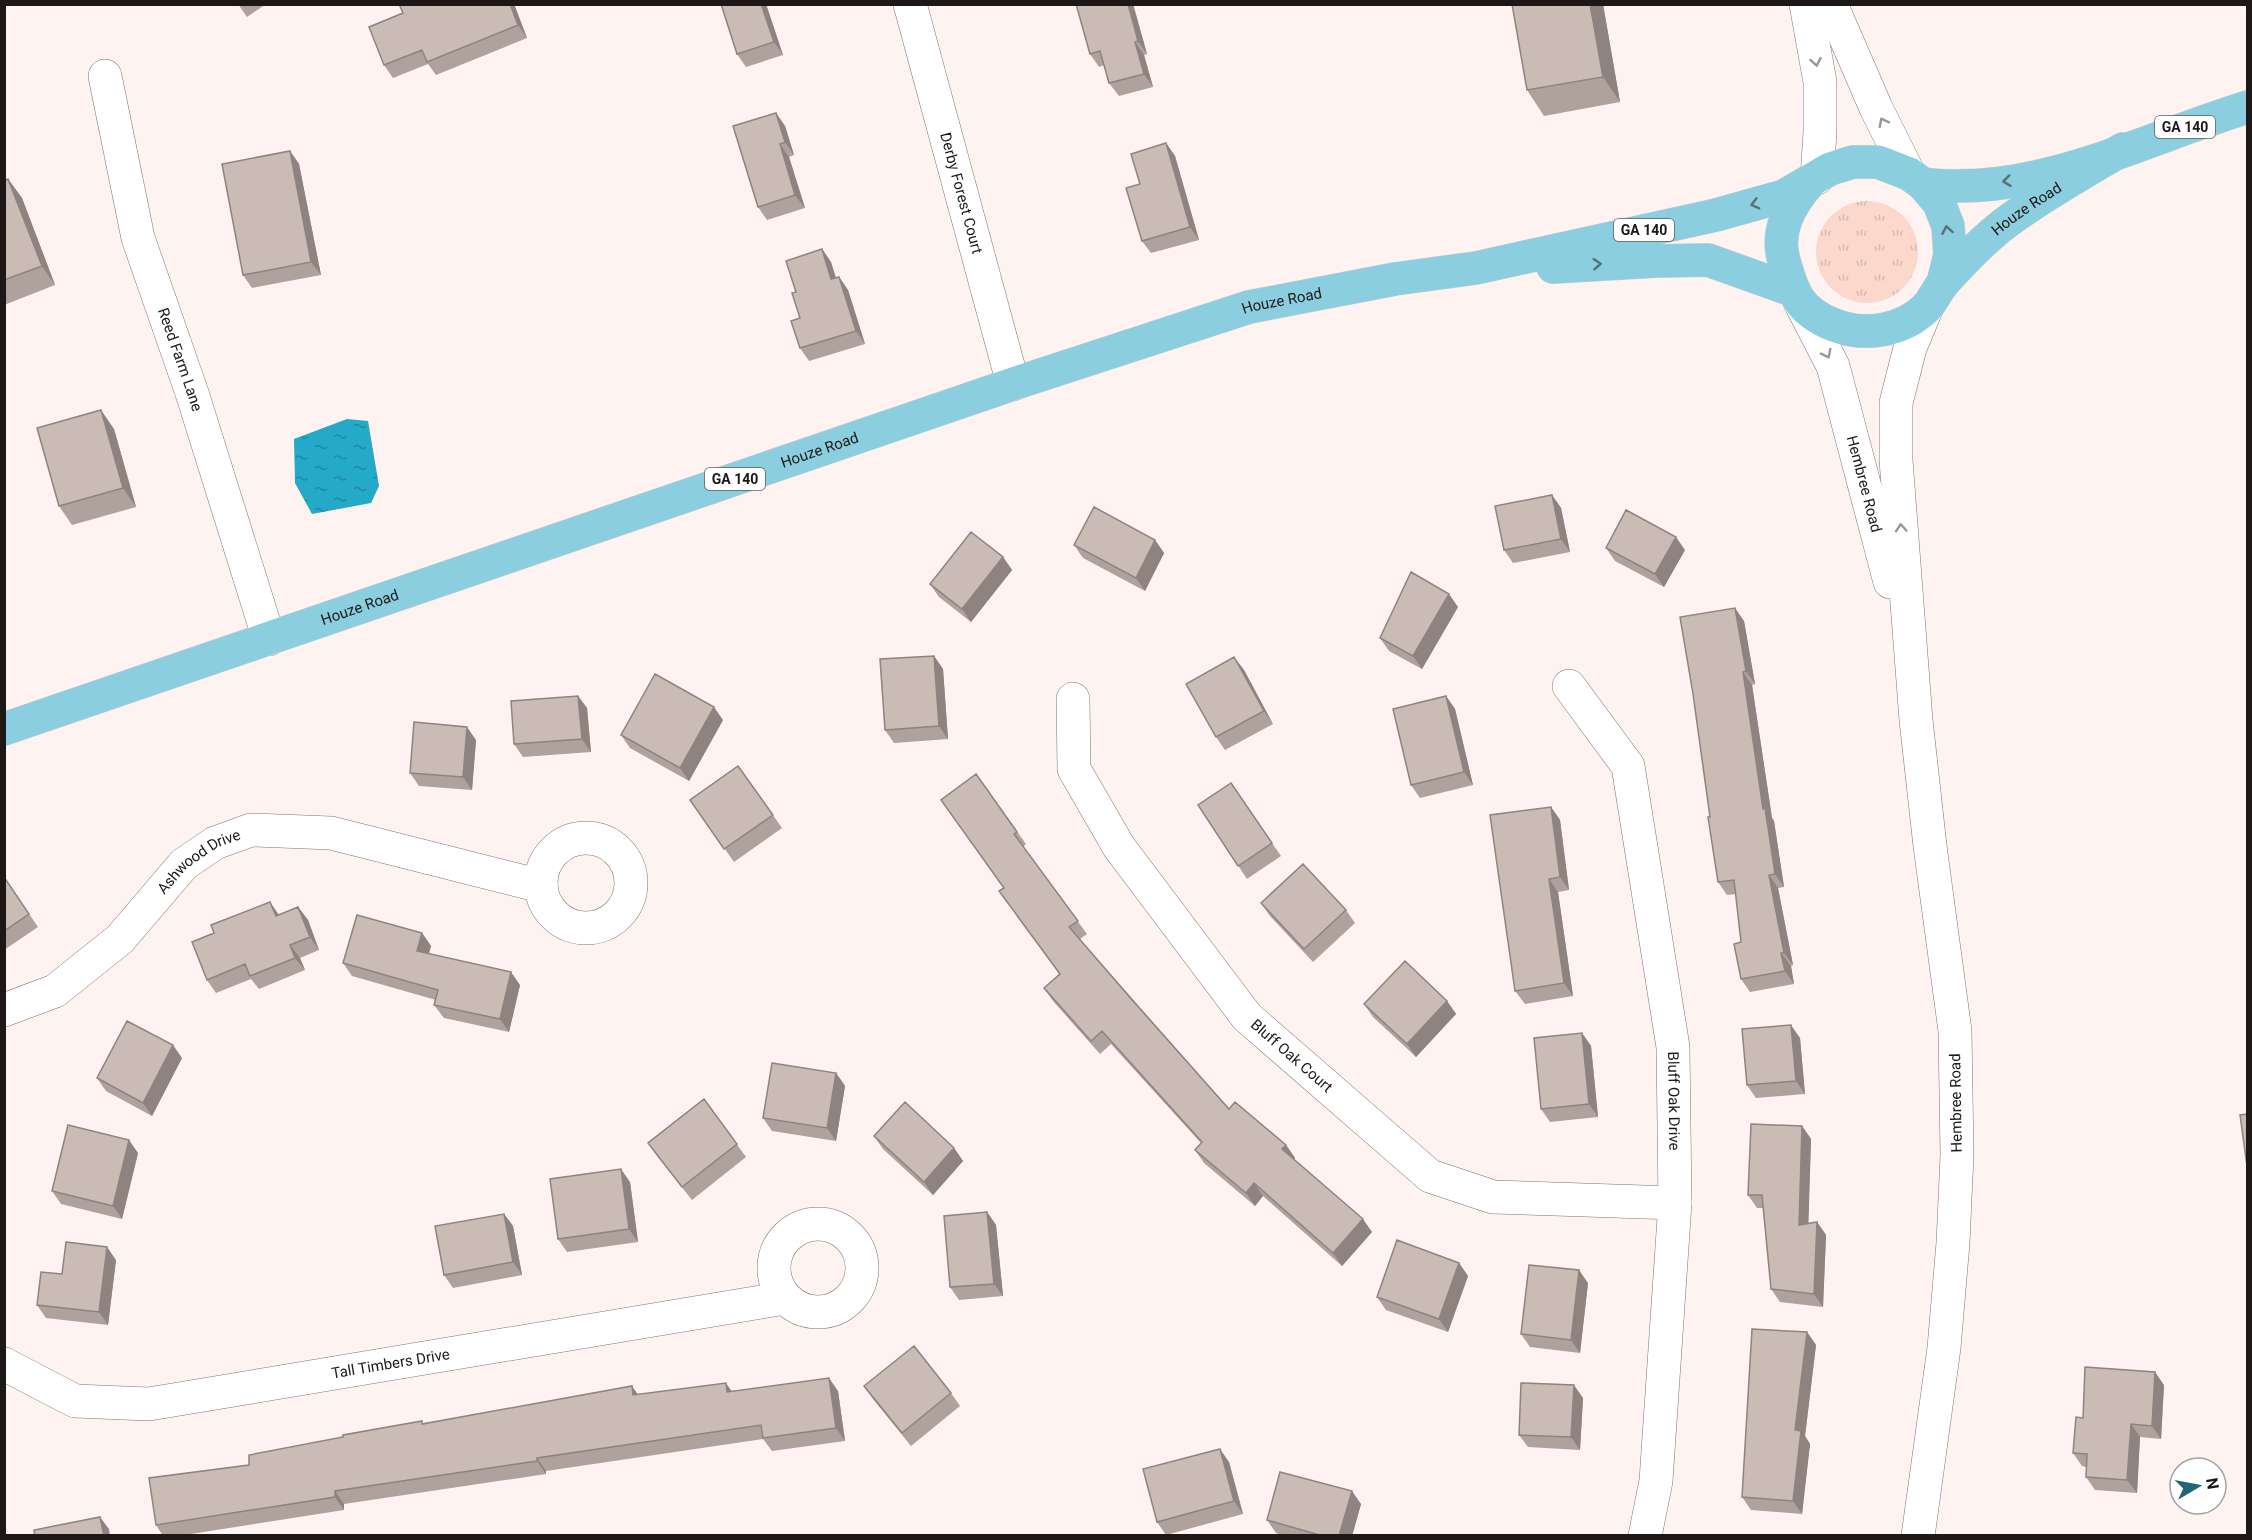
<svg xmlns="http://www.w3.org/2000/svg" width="2252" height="1540" viewBox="0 0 2252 1540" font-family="Roboto,sans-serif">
<defs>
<pattern id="grass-tufts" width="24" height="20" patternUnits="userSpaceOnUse" patternTransform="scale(1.5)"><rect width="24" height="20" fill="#fcd7cc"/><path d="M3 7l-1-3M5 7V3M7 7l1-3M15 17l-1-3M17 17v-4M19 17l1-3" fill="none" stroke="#d8b8ae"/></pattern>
<pattern id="water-ripples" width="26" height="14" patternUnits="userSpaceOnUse" patternTransform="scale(1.5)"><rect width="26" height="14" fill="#24a9c7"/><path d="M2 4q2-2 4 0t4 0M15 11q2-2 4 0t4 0" fill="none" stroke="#1f89a1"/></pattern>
</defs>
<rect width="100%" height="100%" fill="#fef3f0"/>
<path fill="url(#grass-tufts)" d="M1816 252a51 51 0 1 1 102 0a51 51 0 1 1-102 0Z"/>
<path fill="url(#water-ripples)" d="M347,419L368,421L379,486L371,503L312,514L295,483L294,439Z"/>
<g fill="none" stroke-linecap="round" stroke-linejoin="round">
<g stroke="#82736e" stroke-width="34">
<g id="minor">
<path id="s1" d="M910,4L1013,384"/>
<path d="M1806,4L1820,82V132L1817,178"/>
<path d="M1831,4L1876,108L1909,174"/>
<path id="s2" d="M105,76L138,238L192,393L269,639"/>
<path id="s3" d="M1800,302L1833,366L1890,582"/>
<path id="s4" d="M1569,686L1628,766L1673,1047L1675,1203L1656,1481L1645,1536"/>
<path id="s5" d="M1073,699L1074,769L1119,847L1247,1017L1430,1176L1493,1197L1675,1203"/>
<circle cx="586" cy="883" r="45"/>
<path id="s6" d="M4,1010L55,991L120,939L184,864L215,843L251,830L331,833L541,886"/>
<circle cx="818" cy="1268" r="44"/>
<path id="s7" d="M4,1364L75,1401L149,1404L785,1298"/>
<path d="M1918,1536L1944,1348L1953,1243L1957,1155L1955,1031L1930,846L1916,720L1896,460V403L1910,348L1927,307"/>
</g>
</g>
<g stroke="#d2d1d0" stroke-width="34">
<g id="major">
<path id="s8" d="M1809,183C1790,205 1775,231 1784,261C1793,294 1800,312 1834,325C1865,337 1903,331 1927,307C1934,299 1938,288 1945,281C1963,261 1982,241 2004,224C2041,196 2083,173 2123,149"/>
<path d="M1923,184C2035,198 2143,139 2248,107"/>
<path d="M1553,267L1656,261L1708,260L1792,290"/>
<path id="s9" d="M4,729L1013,384L1249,307L1395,279L1476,268L1716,215L1784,196L1830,169L1853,162H1878L1909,174L1923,184L1939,203L1948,226L1950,255L1943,283"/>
</g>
</g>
<use href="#minor" stroke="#fff" stroke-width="33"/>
<use href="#major" stroke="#8acedf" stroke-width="33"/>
</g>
<path fill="#afa19c" d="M238,4H266L247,17Z
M514,4L527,38L436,75L428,64L393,78L384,65Z
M721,4H766L783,55L746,67L737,54Z
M1076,4H1133L1147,54L1144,55L1153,87L1119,96L1109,83L1104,65L1099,67L1090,54Z
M1512,4H1603L1620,102L1544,116L1527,90Z
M776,113L785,126L794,155L789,157L805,208L767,220L758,207Z
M1166,143L1175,156L1199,240L1151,253L1142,241L1140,184Z
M290,151L299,164L321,275L252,288L243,275Z
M8,179L22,198L55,285L4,305V181Z
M822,249L831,262L836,278L839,277L848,290L865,344L809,361L800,348V318L796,292Z
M114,429L136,507L72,525L59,506Z
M1552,495L1561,508L1570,552L1513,563L1504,550Z
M1155,540L1164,553L1145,591L1083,558L1074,545Z
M1606,548L1685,550L1664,587L1615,561Z
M1003,557L1012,570L971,622L939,597L930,584Z
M1458,607L1422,669L1389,651L1380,638Z
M1744,621L1755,684L1752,685L1772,818L1774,821L1784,887L1778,888L1793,965L1791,966L1794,984L1750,992L1741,979V942L1736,894L1727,895L1718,882Z
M934,656L943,669L948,739L894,743L885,730Z
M1234,657L1244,670L1273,724L1225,750L1216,737Z
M578,696L587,708L591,752L523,757L514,744Z
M1446,696L1455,709L1473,785L1420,798L1411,785Z
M723,720L689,781L630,748L621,735Z
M476,740L472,790L419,786L410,773Z
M738,766L782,828L734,862L690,800Z
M976,774L1026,844L1023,847L1087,934L1080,939L1229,1109L1286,1145L1295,1158L1294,1159L1372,1232L1342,1266L1263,1196L1255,1206L1204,1163L1195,1150L1201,1143L1111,1044L1100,1054L1053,1001L1044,988L1059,974L1004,888Z
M1231,783L1281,856L1247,879L1198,805Z
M1551,807L1560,820L1569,890L1558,892L1573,996L1525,1004L1515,991Z
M4,877L38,927L4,950Z
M1261,903L1346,910L1355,923L1313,962L1270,916Z
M298,907L308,920L319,950L300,958L305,970L259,989L251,979L216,993L207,980L280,915Z
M422,933L431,946L429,953L520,985L509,1032L444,1018L434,1005L436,1000L352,976L343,963Z
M1447,1001L1456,1014L1416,1057L1373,1017L1364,1004Z
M1582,1033L1591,1046L1598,1117L1550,1122L1541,1109Z
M1800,1038L1805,1094L1756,1098L1747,1085Z
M182,1058L152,1116L106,1091L97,1078Z
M836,1073L845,1086L836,1141L772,1131L763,1118Z
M704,1099L746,1157L692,1200L657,1156L648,1143Z
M1802,1126L1811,1139L1808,1224L1817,1222L1826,1235L1823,1307L1780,1302L1771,1289L1763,1208H1757L1748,1195Z
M874,1136L954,1148L963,1161L933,1195L883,1149Z
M138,1153L122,1219L61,1204L52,1191Z
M630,1182L638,1242L567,1252L558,1239Z
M987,1212L996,1225L1003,1296L959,1300L950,1287Z
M504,1214L513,1226L522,1275L453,1288L444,1275Z
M116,1260L108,1325L46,1318L37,1305Z
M1459,1263L1468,1276L1448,1332L1386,1310L1377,1297Z
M1588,1283L1580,1353L1530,1347L1521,1334Z
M1807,1332L1816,1345L1805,1436L1810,1444L1802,1514L1751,1510L1742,1497Z
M2164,1385L2161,1439L2140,1437L2137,1493L2095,1490L2086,1477V1467L2082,1466L2073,1453L2083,1418Z
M864,1386L951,1393L960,1406L911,1446L873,1399Z
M838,1391L845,1441L772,1451L763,1439L546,1471V1474L344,1504V1510L178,1536H163L156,1525L249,1465L424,1423L638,1395L732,1392Z
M1583,1398L1580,1450L1528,1447L1519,1435Z
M1229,1462L1243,1514L1166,1535L1157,1522Z
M1361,1504L1352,1536H1284L1276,1533L1267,1520Z"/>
<path fill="#8e837f" d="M510,4H514L527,38L518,25Z
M761,4H766L783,55L774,42Z
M1128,4H1133L1147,54L1138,41Z
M1590,4H1603L1620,102L1603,77Z
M1135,42L1144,55L1153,87L1144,74Z
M776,113L785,126L794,155L785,142Z
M1166,143L1175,156L1199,240L1190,227Z
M780,144L789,157L805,208L795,195Z
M290,151L299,164L321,275L311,262Z
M8,179L22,198L55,285L42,266Z
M822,249L831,262L840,292L831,279Z
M839,277L848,290L865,344L856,331Z
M101,410L114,429L136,507L123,488Z
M1552,495L1561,508L1570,552L1561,539Z
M1676,537L1685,550L1664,587L1655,574Z
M1155,540L1164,553L1145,591L1136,578Z
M1003,557L1012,570L971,622L962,609Z
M1449,594L1458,607L1422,669L1413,656Z
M1735,608L1744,621L1755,684L1746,671Z
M934,656L943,669L948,739L939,726Z
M1234,657L1244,670L1273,724L1264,711Z
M1743,672L1752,685L1772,818L1774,821L1784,887L1775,874L1763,809Z
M578,696L587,708L591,752L582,739Z
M1446,696L1455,709L1473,785L1464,772Z
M714,707L723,720L689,781L680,768Z
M467,727L476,740L472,790L463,777Z
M1551,807L1560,820L1569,890L1560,877Z
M1769,875L1778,888L1793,965L1784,953Z
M1549,879L1558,892L1573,996L1564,983Z
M270,902L279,915L285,929L276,916Z
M298,907L308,920L319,950L310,937Z
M422,933L431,946L426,964L417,951Z
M290,945L300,958L305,970L295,958Z
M1781,953L1791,966L1794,984L1785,971Z
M511,972L520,985L509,1032L500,1019Z
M1447,1001L1456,1014L1416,1057L1407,1044Z
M1791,1025L1800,1038L1805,1094L1796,1081Z
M1582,1033L1591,1046L1598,1117L1589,1104Z
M173,1045L182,1058L152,1116L143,1103Z
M836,1073L845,1086L836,1141L827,1128Z
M1802,1126L1811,1139L1808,1238L1799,1225Z
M129,1140L138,1153L122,1219L113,1206Z
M1286,1145L1295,1158L1292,1162L1282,1149Z
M954,1148L963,1161L933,1195L924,1182Z
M621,1169L630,1182L638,1242L629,1229Z
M1254,1183L1263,1196L1255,1206L1246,1193Z
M987,1212L996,1225L1003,1296L994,1284Z
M504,1214L513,1226L522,1275L513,1262Z
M1363,1219L1372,1232L1342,1266L1333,1253Z
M1817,1222L1826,1235L1823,1307L1814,1294Z
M107,1247L116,1260L108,1325L99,1312Z
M1459,1263L1468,1276L1448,1332L1439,1319Z
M1579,1270L1588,1283L1580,1353L1571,1340Z
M1807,1332L1816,1345L1805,1436L1810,1444L1802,1514L1793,1501L1795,1430Z
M2155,1372L2164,1385L2161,1439L2152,1426Z
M829,1378L838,1391L845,1441L836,1428Z
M726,1383L735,1396L727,1392Z
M1574,1385L1583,1398L1580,1450L1571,1437Z
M632,1386L641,1399L633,1395Z
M2131,1424L2140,1437L2137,1493L2127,1480Z
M1220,1449L1229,1462L1243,1514L1234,1501Z
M537,1458L546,1471V1474L537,1461Z
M335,1491L344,1504V1510L335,1497Z
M1352,1491L1361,1504L1352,1536H1339Z
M100,1517L109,1529L110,1536H104Z"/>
<path fill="#cbbbb5" stroke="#8e837f" stroke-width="1.5" d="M399,4H510L518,25L427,62L422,50L384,65L369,27L403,13Z
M721,4H761L774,42L737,54Z
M1076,4H1128L1138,41L1135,42L1144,74L1109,83L1100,51L1090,54Z
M1512,4H1590L1603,77L1527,90Z
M776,113L785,142L780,144L795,195L758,207L733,126Z
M1166,143L1190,227L1142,241L1126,188L1140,184L1131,154Z
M290,151L311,262L243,275L222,164Z
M8,179L42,266L4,280V181Z
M822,249L831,279L839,277L856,331L800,348L791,321L800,318L792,293L796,292L786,261Z
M101,410L123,488L59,506L37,428Z
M1552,495L1561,539L1504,550L1495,506Z
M1094,507L1155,540L1136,578L1074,545Z
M1626,510L1676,537L1655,574L1606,548Z
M971,532L1003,557L962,609L930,584Z
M1411,572L1449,594L1413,656L1380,638Z
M1735,608L1746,671L1743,672L1763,809L1765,808L1775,874L1769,875L1784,953H1781L1785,971L1741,979L1734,944L1741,942L1734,880L1718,882L1708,817H1710L1693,694L1680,617Z
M934,656L939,726L885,730L880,659Z
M1234,657L1264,711L1216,737L1186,684Z
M655,674L714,707L680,768L621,735Z
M578,696L582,739L514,744L511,701Z
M1446,696L1464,772L1411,785L1393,709Z
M414,722L467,727L463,777L410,773Z
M738,766L773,815L724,849L690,800Z
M976,774L1017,832L1014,834L1078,921L1069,927L1134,1002L1229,1109L1235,1102L1286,1145L1282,1149L1363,1219L1333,1253L1254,1183L1246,1193L1195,1150L1202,1142L1102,1031L1091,1041L1044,988L1060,974L999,891L1004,888L941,800Z
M1231,783L1272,843L1238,866L1198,805Z
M1551,807L1560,877L1549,879L1564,983L1515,991L1490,815Z
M1303,864L1346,910L1304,949L1261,903Z
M4,877L29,914L4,931Z
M270,902L276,916L298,907L310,937L290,945L295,958L250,976L245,964L207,980L192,942L214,933L211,925Z
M357,915L422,933L417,951L511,972L500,1019L434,1005L438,990L343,963Z
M1405,961L1447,1001L1407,1044L1364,1004Z
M127,1021L173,1045L143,1103L97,1078Z
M1791,1025L1796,1081L1747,1085L1742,1029Z
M1582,1033L1589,1104L1541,1109L1534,1038Z
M772,1063L836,1073L827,1128L763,1118Z
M704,1099L737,1144L682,1187L648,1143Z
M905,1102L954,1148L924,1182L874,1136Z
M2247,1114V1166L2240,1115Z
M1751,1124L1802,1126L1799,1225L1817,1222L1814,1294L1771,1289L1762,1195H1748Z
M68,1125L129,1140L113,1206L52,1191Z
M621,1169L629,1229L558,1239L550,1179Z
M987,1212L994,1284L950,1287L944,1216Z
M504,1214L513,1262L444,1275L435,1226Z
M1397,1240L1459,1263L1439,1319L1377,1297Z
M66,1242L107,1247L99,1312L37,1305L41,1272L62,1274Z
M1529,1265L1579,1270L1571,1340L1521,1334Z
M1752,1329L1807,1332L1795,1430L1801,1431L1793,1501L1742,1497Z
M914,1346L951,1393L902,1433L864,1386Z
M2085,1367L2155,1372L2152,1426L2131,1424L2127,1480L2086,1477L2087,1454L2073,1453L2076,1417L2083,1418Z
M829,1378L836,1428L763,1438L761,1425L537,1458V1461L335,1491V1497L156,1525L149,1478L249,1465V1455L343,1437V1435L422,1421V1424L632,1386L633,1395L726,1383L727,1392Z
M1521,1383L1574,1385L1571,1437L1519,1435Z
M1220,1449L1234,1501L1157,1522L1143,1469Z
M1280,1472L1352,1491L1339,1536H1323L1267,1520Z
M100,1517L104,1536H35L34,1530Z"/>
<defs><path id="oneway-chevron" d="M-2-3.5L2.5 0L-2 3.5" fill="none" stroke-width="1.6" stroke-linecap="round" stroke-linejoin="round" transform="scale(1.5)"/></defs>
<g stroke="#999796">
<use href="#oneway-chevron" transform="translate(1816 62) rotate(80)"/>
<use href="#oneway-chevron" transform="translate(1883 122) rotate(-117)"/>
<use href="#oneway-chevron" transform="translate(1827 354) rotate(63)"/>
<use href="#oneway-chevron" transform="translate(1901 528) rotate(-94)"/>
</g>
<g stroke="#54727a">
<use href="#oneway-chevron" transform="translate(2007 181) rotate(173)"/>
<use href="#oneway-chevron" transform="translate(1755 204) rotate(165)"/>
<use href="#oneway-chevron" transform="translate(1947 230) rotate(-100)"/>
<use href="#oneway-chevron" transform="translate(1597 264) rotate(-4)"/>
</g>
<g text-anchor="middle" stroke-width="4.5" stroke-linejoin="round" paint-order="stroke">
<g fill="#fff" stroke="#615d5c" stroke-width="1.5">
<rect x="2155" y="116" width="60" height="22" rx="4.5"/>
<rect x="1614" y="219" width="60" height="22" rx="4.5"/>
<rect x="705" y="468" width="60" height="22" rx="4.5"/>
</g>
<g font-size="14" font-weight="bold" fill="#1d1716">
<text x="2185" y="132">GA 140</text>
<text x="1644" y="235">GA 140</text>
<text x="735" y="484">GA 140</text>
</g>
<g font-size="15" fill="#1d1716" stroke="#fff">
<text dy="5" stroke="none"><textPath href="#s1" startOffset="196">Derby Forest Court</textPath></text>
<text dy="5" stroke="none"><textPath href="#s8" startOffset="412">Houze Road</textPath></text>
<text dy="5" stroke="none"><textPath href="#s9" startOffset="1348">Houze Road</textPath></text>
<text dy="5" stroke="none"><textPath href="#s2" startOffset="294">Reed Farm Lane</textPath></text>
<text dy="5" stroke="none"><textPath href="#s9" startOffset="862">Houze Road</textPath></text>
<text dy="5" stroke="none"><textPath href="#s3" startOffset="194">Hembree Road</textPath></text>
<text dy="5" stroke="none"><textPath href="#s9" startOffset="376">Houze Road</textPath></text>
<text dy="5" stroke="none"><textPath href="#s6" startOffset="250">Ashwood Drive</textPath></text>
<text dy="5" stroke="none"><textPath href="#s5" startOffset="432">Bluff Oak Court</textPath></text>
<text dy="5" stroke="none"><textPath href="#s4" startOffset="438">Bluff Oak Drive</textPath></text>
<text transform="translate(1956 1103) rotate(-91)" y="5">Hembree Road</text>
<text dy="5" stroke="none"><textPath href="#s7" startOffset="399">Tall Timbers Drive</textPath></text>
</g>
</g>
<rect width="2252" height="1540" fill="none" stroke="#1d1716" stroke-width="12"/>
<g transform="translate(2198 1486) rotate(80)"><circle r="28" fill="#ffffff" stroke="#a5a2a2" stroke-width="1.5"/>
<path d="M0-4.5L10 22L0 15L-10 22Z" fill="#216677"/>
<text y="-9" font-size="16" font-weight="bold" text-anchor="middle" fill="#1d1716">N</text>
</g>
</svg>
